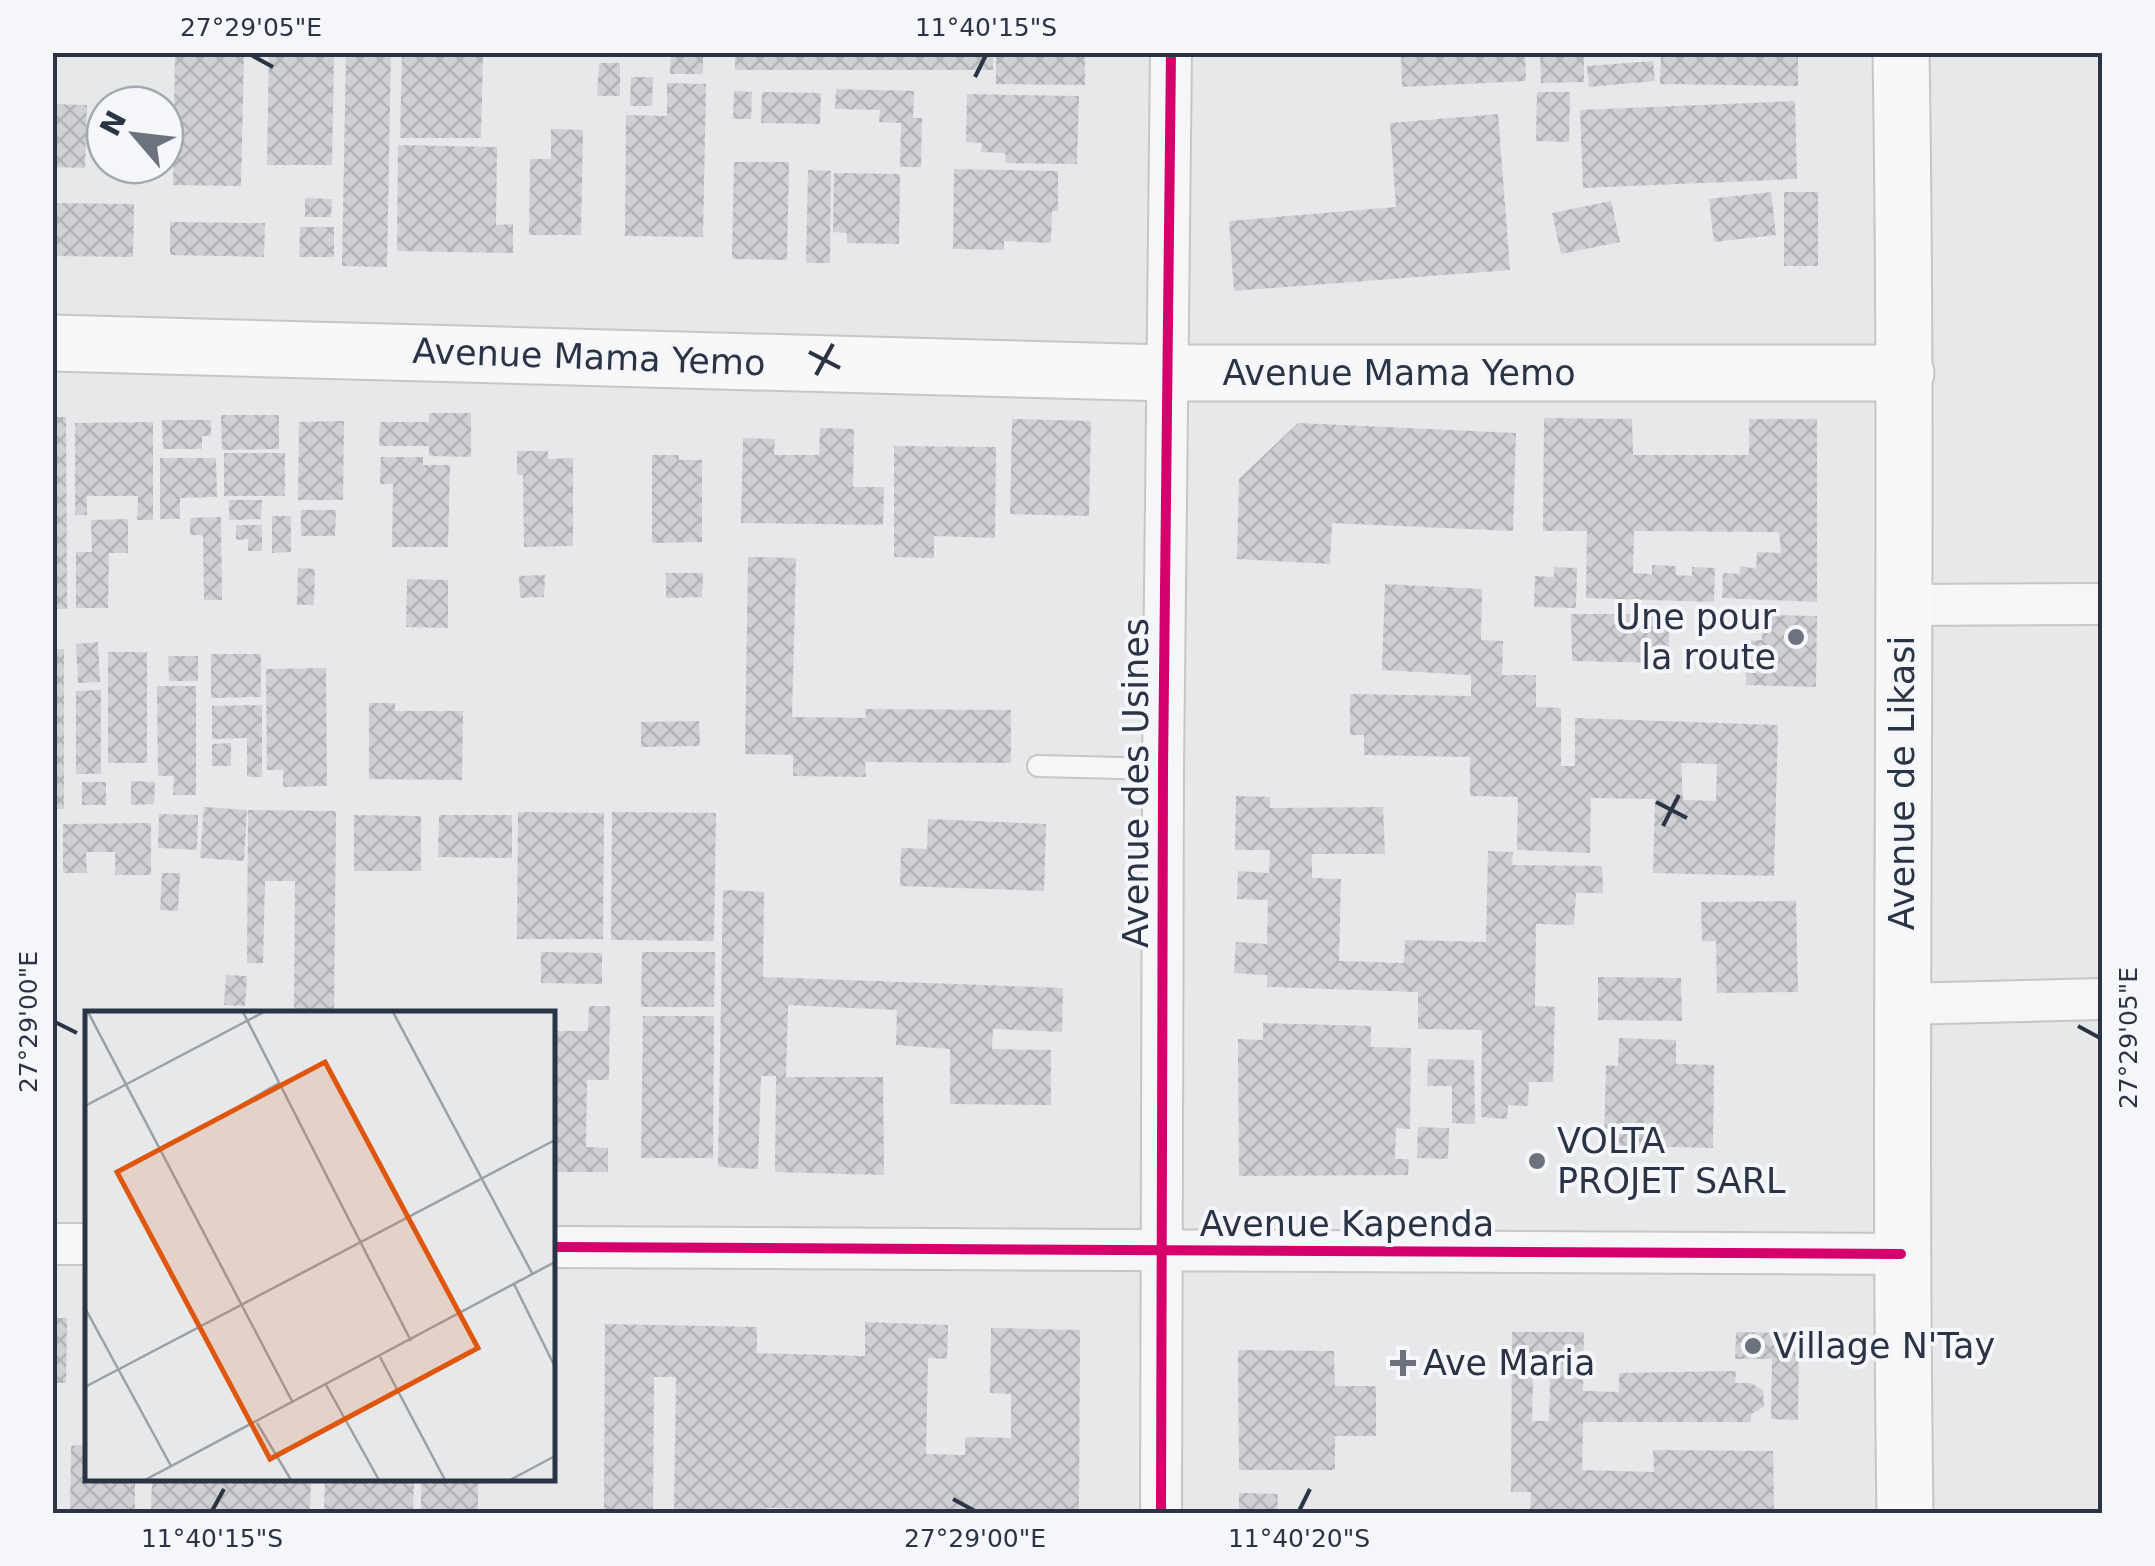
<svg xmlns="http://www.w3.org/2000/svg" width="2155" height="1566" viewBox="0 0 2155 1566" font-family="'DejaVu Sans',sans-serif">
<defs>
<pattern id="building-cross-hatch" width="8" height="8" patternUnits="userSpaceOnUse" patternTransform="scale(2.5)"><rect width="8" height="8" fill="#ced0d3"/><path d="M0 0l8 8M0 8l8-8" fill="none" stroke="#b1b3b6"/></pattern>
</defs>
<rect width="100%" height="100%" fill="#e6e8ea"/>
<path fill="url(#building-cross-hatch)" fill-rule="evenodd" d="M175,52H244L241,186L173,185Z
M269,52H334L332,165H267Z
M346,52H391L387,267L342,266Z
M402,52H483L481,138H400Z
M671,52H703V74H670Z
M735,52H993V70H735Z
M996,52H1085V85L996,84Z
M1401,52H1525L1526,81L1402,87Z
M1540,52H1584V82L1541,83Z
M1661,52H1798V86L1660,84Z
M1653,61L1655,81L1589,87L1587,66Z
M599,63H620V96H597Z
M631,77H653L652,106H630Z
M667,83L706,84L703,237L625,236L626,115L667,116Z
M836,89L914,91L913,118H922L921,167H900L901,123L879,122L880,110L835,109Z
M734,91L752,92L751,119H733Z
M762,92L821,93L820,124L761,123Z
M1537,92H1570L1569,142L1536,141Z
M967,94L1079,96L1077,164L1006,163L1005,153L981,152L982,143L966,142Z
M1795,101L1797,179L1583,188L1580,110Z
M52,104L87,105L85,168L52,167Z
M1498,114L1510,270L1234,291L1229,221L1396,207L1390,123Z
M551,129L583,130L581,235H529L530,159H551Z
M398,145L497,147L496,225L513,224V253L397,251Z
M734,162H789L787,260L732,259Z
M954,169L1058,171V211H1052L1051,243L1004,241V250L953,249Z
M808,170L831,171L830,263H806Z
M834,173L900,174L899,244L847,243V233L833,232Z
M1771,192L1776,235L1714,242L1709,199Z
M1784,192H1818V266H1784Z
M305,198L332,199L331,217H305Z
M1611,201L1620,242L1561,254L1552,213Z
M52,203L134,204L133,257L52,256Z
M170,222L265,223L264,257L170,255Z
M300,227H334V257H299Z
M429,413H471V457L429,456V446H379L380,422H429Z
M221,415H279V449L222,450Z
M52,417H66L67,609H52Z
M1544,418L1632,419L1633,455H1749V419H1817V602L1722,598L1723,573L1740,574V566L1756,569L1757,552L1781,553L1779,532L1634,531L1633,573L1652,574V565L1676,566V575L1692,576V567L1715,568L1714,602L1586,598L1587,531H1543Z
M1012,419L1091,421L1089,516L1010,514Z
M162,420H211V436H202V449H163Z
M344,421L343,500H298L299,422Z
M153,422V520H137L138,496H87V515H75V423Z
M1298,423L1516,433L1513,531L1332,523L1330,564L1237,559L1239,479Z
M820,428L854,429L853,487H884L883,525L741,523L743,438L775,439L774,455H819Z
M894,446L996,447L995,538L934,536V558L894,557Z
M517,451H548V459L573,458V546L524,547L523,475H517Z
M224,453H285V496H224Z
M652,455H679V460H702V542L652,543Z
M381,457H423V465H450L448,547H392L393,484H380Z
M160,458H216L217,497L180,498V519H160Z
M229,500H262L261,519L229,520Z
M301,510H336L335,536H301Z
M272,516H291V552L272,553Z
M221,517L222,600H204L203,535H190V518Z
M128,519V553H109L108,608H76V552H92L91,520Z
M236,525H262V551H248V539L236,540Z
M748,557L796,558L792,717L866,718L865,709L1011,710V763L865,762L866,777L793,776V755L745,754Z
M1554,567L1577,568L1576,608L1534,607L1535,576L1554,577Z
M298,568L315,569L314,605H297Z
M666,573H703L702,597L666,598Z
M545,575L544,597L520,598L519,576Z
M407,579L448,580V628L406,627Z
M1385,584L1482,589L1481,640L1503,641L1502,675H1536V707L1561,708V766H1575V718L1778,725L1774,876L1653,873L1655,799L1591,798L1590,853L1517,850L1518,797L1470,796V757L1364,755V735H1350V694L1471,696V675L1382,670ZM1681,763L1717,764L1716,801L1683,800Z
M1571,614H1670L1668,663L1572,661Z
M1762,615L1817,616L1816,687L1746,685L1748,641L1762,640Z
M98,642L100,682L78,683L76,644Z
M52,649H64V809H52Z
M108,652H147V763H108Z
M211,654H261V697L211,698Z
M168,656H198V681H169Z
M326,668L327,786L283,787V770H267L266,669Z
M157,686H196V795H173L174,776H158Z
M101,690V774H76V691Z
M369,703H395V711H463L462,780L369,779Z
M262,705V777H247V738L212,739V706Z
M699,721L700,746L641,747V722Z
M231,743V766H212V744Z
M131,781L155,782L154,804L131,805Z
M82,782H106V805H82Z
M1236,796L1270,797V808L1383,807L1385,854H1312V878L1341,879L1339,961L1404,963L1405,940L1486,942L1488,851L1513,852L1512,865L1602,866L1603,893H1576L1574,925L1536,924L1535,1006L1555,1007L1553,1082H1529L1528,1106L1508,1105L1507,1119L1481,1117L1482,1030L1418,1029V992L1267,987V975L1234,973L1236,942L1267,944L1268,900L1237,899L1238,871L1269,873L1270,850H1235Z
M204,807L247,810L244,861L200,858Z
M248,810L336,811L334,1014H294L295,881H265L263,963H247Z
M518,812L604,813L603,939H517Z
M612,812L716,813L714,941L611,940Z
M159,814L198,815L197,850L158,848Z
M354,815L421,816V871H354Z
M439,815H512V858L438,857Z
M928,819L1046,824L1044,891L900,886L901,848L927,849Z
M151,823V875H115V852H86L87,873H63V824Z
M162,873H180L178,911L160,910Z
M723,890L764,892L763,977L1063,988L1062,1032L993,1029L992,1049L1051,1050V1105L950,1104V1049L896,1045L897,1010L788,1005L786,1077H883L884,1175L775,1172L776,1076H761L758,1169L718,1167Z
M1796,901L1798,992L1717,993L1716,941H1702L1701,902Z
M541,952L602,953V984L541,983Z
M642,952H715L714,1007H641Z
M226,975L247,976L245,1006L224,1005Z
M1598,977L1681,978L1682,1021L1598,1020Z
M589,1006H610L609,1080H587L586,1147L608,1148V1172H552V1031H588Z
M643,1016H714L713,1158H641Z
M1263,1023L1371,1026V1047L1411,1048L1410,1129L1396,1128L1395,1159H1409L1408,1175L1239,1176L1238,1039L1263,1040Z
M83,1024H88V1104H84Z
M1619,1038L1676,1040V1064L1714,1065L1713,1148L1604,1145L1606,1065L1618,1066Z
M1428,1059L1474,1060L1475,1124L1452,1123V1086H1427Z
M1418,1127L1449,1128L1448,1159L1417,1158Z
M52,1318H67L66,1383H52Z
M865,1322L948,1325L947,1359L928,1358L926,1454L965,1455V1437L1011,1438V1394L990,1393L991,1328L1080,1330L1079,1514L766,1508V1514H674L676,1377H654L653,1514H604L605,1324L757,1327V1353L865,1356Z
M1512,1332H1584L1583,1391L1619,1392V1373L1736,1371L1735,1383H1751L1763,1390L1764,1407L1751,1414V1422H1583L1582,1470L1654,1472L1653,1450L1773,1451L1774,1514H1530L1531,1492H1511ZM1533,1378L1550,1379L1549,1421H1532Z
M1736,1332L1799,1333L1798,1420L1771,1419L1772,1359H1735Z
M1238,1350L1334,1351L1335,1386H1376V1436H1335V1470H1239Z
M88,1444V1478H135V1514H70L71,1446Z
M152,1478H311L310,1514H151Z
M325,1478H414L413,1514H324Z
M421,1478H484L478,1486V1514H421Z
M1239,1493L1278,1494L1277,1514H1239Z"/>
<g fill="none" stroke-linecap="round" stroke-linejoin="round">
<g stroke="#c4c6c8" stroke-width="24">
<path id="lane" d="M1038,766L1163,769"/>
</g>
<g stroke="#c4c6c8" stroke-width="44">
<path id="street" d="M1903,605L2102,604
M1901,1004L2102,999
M52,1244H88
M552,1247L1901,1254
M1161,1514L1163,769L1171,52"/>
</g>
<g stroke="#c4c6c8" stroke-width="59">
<path id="secondary" d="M1901,52C1909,539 1898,1026 1905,1514
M52,343L1167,373H1906"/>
</g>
<use href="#lane" stroke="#f5f6f7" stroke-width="20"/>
<use href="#street" stroke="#f5f6f7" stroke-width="40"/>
<use href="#secondary" stroke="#f8f8f8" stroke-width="55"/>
<g stroke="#f4f6f9" stroke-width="16">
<path id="cycleway" d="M552,1247L1901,1254
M1161,1514L1163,769L1171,52"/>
</g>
<use href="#cycleway" stroke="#d6006c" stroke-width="10"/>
</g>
<path fill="none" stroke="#2b3445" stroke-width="4" d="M251,55L273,67M975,77L986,55M809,352L840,368M816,375L833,344M1656,802L1687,818M1663,826L1679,795M55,1022L77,1033M2078,1026L2100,1038M953,1499L975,1511M212,1511L224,1489M1299,1511L1310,1489"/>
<g fill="#6c737f" stroke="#f4f6f9" stroke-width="4">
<circle cx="1796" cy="637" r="10"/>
<circle cx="1537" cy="1161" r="10"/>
<circle cx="1753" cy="1346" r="10"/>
<path d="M1398 1348h10v10h10v10h-10v10h-10v-10h-10v-10h10z"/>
</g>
<g text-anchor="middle" stroke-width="8" stroke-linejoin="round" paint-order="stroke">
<g font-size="35" fill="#2b3445" stroke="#f4f6f9">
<text transform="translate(589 357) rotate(2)" y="12">Avenue Mama Yemo</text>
<text x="1399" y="385">Avenue Mama Yemo</text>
<text transform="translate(1136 783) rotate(-90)" y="12">Avenue des Usines</text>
<text transform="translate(1902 783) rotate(-90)" y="12">Avenue de Likasi</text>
<text x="1347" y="1236">Avenue Kapenda</text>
</g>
<g font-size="35" fill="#2b3445" stroke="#f4f6f9" text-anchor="start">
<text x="1776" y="629" text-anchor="end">Une pour<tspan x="1776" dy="40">la route</tspan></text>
<text x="1557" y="1153">VOLTA<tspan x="1557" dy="40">PROJET SARL</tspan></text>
<text x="1773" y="1358">Village N'Tay</text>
<text x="1423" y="1375">Ave Maria</text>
</g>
</g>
<g transform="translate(85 1011)">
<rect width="470" height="470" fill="#e6e8ea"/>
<path fill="none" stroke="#9ba0a8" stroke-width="2.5" d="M3,1L208,392M158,1L326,330M308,1L447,262M158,93L194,72M0,95L179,1M429,273L470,356M0,297L86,455M295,346L360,469M241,374L294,469M0,376L470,129M172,412L206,469M60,469L470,251M425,469L470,445"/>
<path fill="#df570f" fill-opacity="0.15" stroke="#df570f" stroke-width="5" d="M240,51L393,337L185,448L32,161Z"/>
<rect width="470" height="470" fill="none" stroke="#2b3445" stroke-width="5"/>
</g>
<rect width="2155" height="1566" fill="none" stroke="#f4f6f9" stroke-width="110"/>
<g transform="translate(135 135) rotate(298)"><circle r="48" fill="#f4f6f9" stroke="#a4a8b1" stroke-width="2.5"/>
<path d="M0-8L18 38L0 25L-18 38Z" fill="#6c737f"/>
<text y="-15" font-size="28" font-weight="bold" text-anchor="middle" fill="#2b3445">N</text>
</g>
<rect x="55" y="55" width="2045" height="1456" fill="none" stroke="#2b3445" stroke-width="4"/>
<g font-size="25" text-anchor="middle" fill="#2b3445">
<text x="251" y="36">27°29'05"E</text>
<text x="986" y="36">11°40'15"S</text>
<text transform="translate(28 1022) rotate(-90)" y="9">27°29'00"E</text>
<text transform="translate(2128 1038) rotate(-90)" y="9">27°29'05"E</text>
<text x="212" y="1547">11°40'15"S</text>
<text x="975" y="1547">27°29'00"E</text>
<text x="1299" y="1547">11°40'20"S</text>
</g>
</svg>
